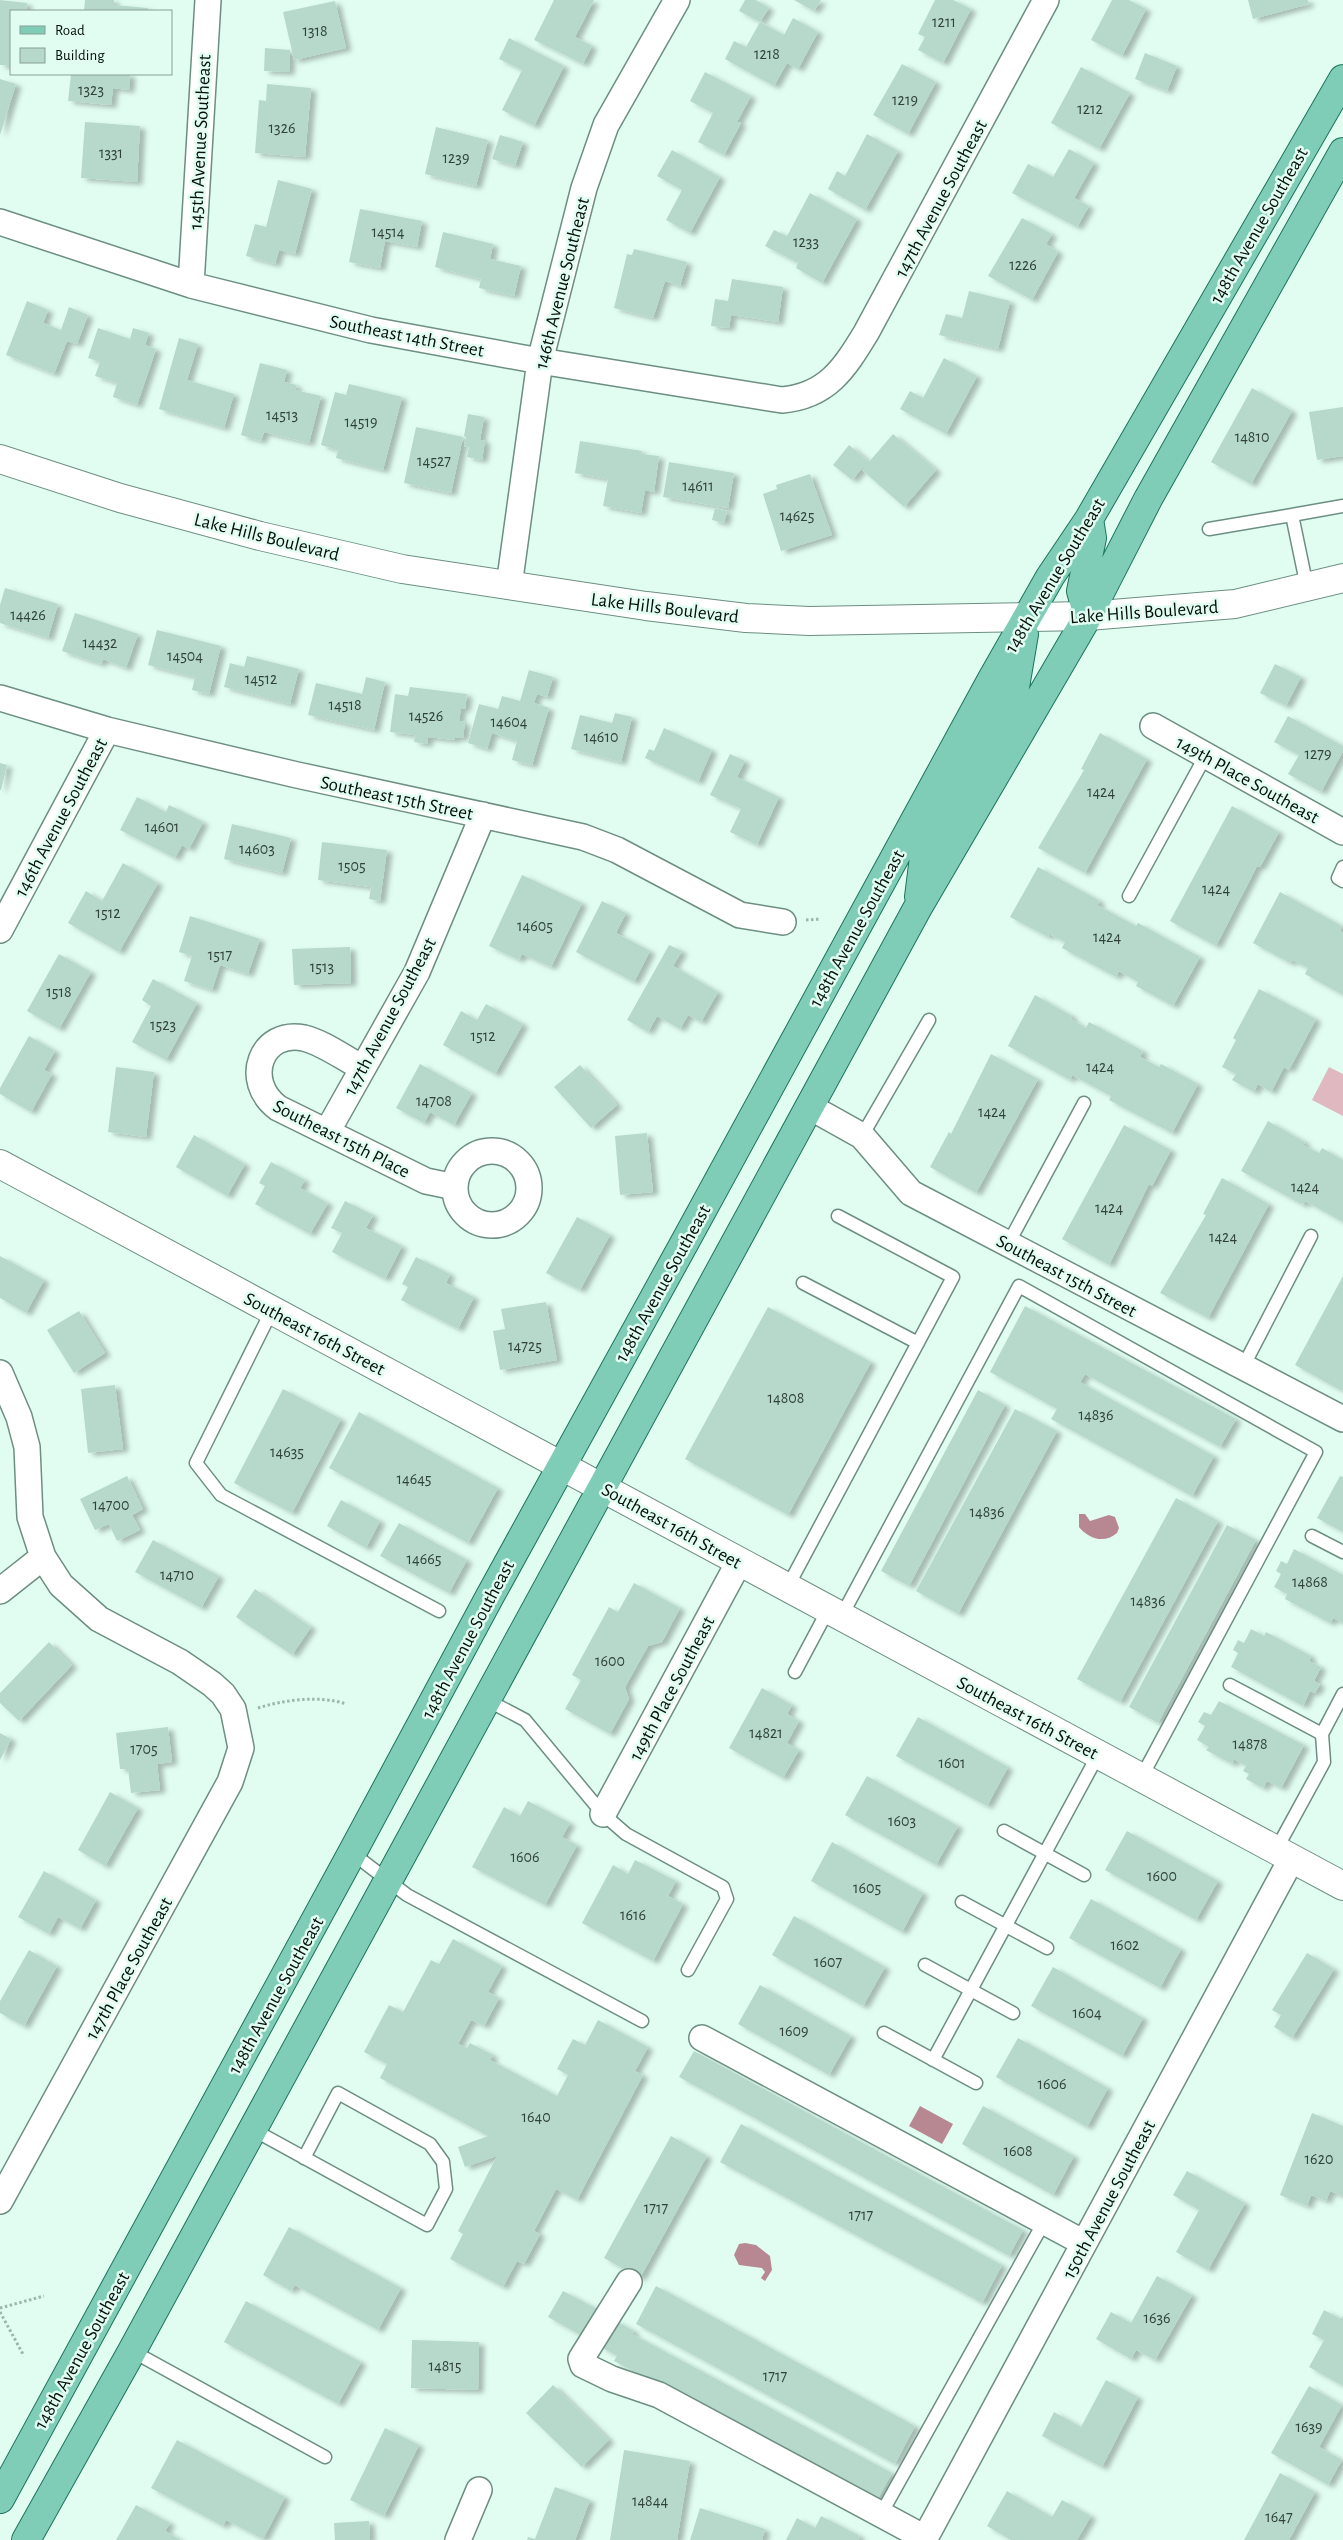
<svg xmlns="http://www.w3.org/2000/svg" width="1343" height="2540" viewBox="0 0 1343 2540" font-family="'Alegreya Sans',sans-serif">
<defs>
<filter id="shadow"><feDropShadow dx="5.5" dy="3" stdDeviation="2.5" flood-color="#0004"/></filter>
</defs>
<rect width="100%" height="100%" fill="#e1fdf2"/>
<path fill="#e0b8c0" d="M1329,1067L1343,1074V1116L1312,1100Z"/>
<path fill="#b78892" d="M1079,1514H1085L1090,1521L1109,1515L1115,1517L1119,1528L1117,1533C1104,1544 1089,1539 1079,1527Z
M920,2106L953,2124L942,2144L909,2126Z
M745,2243L756,2245L770,2256L772,2270L765,2281L761,2278L765,2272L762,2268L739,2265L734,2255L739,2244Z"/>
<path fill="#b6d9cb" filter="url(#shadow)" d="M0,0L27,3L26,11H11V66L0,65Z
M85,0H114V5L148,8V11H84Z
M554,0H594L575,37L592,46L583,64L534,40Z
M745,0H756L769,8L760,22L739,11Z
M794,0H821L814,11Z
M935,0H953L971,9L943,63L918,50L925,37L918,34Z
M1112,0H1129L1146,9L1122,56L1091,40Z
M1248,0H1308L1309,4L1253,19Z
M335,1L346,48L294,60L283,12Z
M793,18L818,32L798,69L787,63L774,86L725,59L734,41L746,47L760,22L784,35Z
M509,38L564,66L534,126L502,110L522,70L499,59Z
M265,48L290,50L289,72L264,71Z
M1145,53L1177,66L1167,91L1135,79Z
M902,64L936,82L908,134L873,115Z
M1081,67L1130,93L1099,149L1051,123Z
M705,72L751,96L737,122L741,123L724,155L698,142L713,113L690,101Z
M71,74H130L129,90L113,88L111,105L68,101Z
M0,79L16,84L0,135Z
M267,84L311,88L305,157L255,153L259,100L266,101Z
M85,122L140,126L137,182L81,178Z
M436,127L488,140L476,186L425,174Z
M867,134L898,151L865,210L828,189L837,171L845,176Z
M500,135L523,142L515,166L492,159Z
M1069,149L1094,163L1074,198L1089,206L1077,227L1012,193L1028,164L1053,177Z
M672,150L720,177L690,233L666,220L682,190L657,176Z
M278,180L312,189L295,254L279,250L275,264L246,256L255,224L266,227Z
M810,193L857,219L822,283L796,268L798,263L765,246L774,230L787,236Z
M360,209L422,221L417,247L385,241L380,268L349,262Z
M1022,218L1052,234L1046,244L1058,252L1032,300L988,276Z
M443,232L493,244L490,259L521,266L514,296L479,288L481,279L435,267Z
M634,249L687,262L680,286L665,281L653,318L614,308L627,254L632,255Z
M732,279L783,287L778,322L731,315L729,328L711,326L715,299L728,301Z
M969,291L1010,301L998,349L939,335L946,314L962,318Z
M27,301L48,310L43,323L61,330L69,307L88,315L77,344L67,341L54,374L6,355Z
M98,328L130,339L133,328L149,333L145,345L156,349L137,405L113,397L117,383L95,376L100,362L88,358Z
M179,338L198,344L187,380L234,394L224,428L159,409Z
M944,358L977,376L946,434L900,409L910,391L923,398Z
M260,363L287,370L284,382L297,385L295,390L321,396L309,443L264,432L261,441L241,435Z
M349,384L402,397L383,470L336,458L338,450L321,445L335,392L346,395Z
M1252,388L1292,411L1251,484L1211,462Z
M1343,407V456L1317,460L1309,412Z
M468,414L484,417L480,440L485,441L482,460L467,457L469,447L464,446L466,437L464,436Z
M416,427L463,437L451,493L404,483Z
M893,434L936,470L904,507L862,470Z
M580,441L642,451L641,454L659,456L654,492L645,490L641,513L603,506L608,479L575,473Z
M849,445L868,461L852,480L833,465Z
M669,462L734,473L728,508L663,497Z
M810,474L832,535L781,551L763,494L777,489L776,485Z
M715,508L727,511L724,523L712,520Z
M5,588L58,604L48,638L0,623V605Z
M75,613L138,634L126,668L103,659L101,664L62,651Z
M157,630L221,646L209,694L192,690L195,677L148,665Z
M247,656L299,669L290,704L224,687L230,663L244,667Z
M1275,664L1301,677L1286,706L1260,693Z
M529,670L553,677L547,697L537,694L534,703L549,708L532,765L512,760L517,741L492,733L487,749L468,743L479,704L498,709L502,696L520,701Z
M366,677L385,682L374,730L308,715L316,683L362,694Z
M410,687L467,694L465,709L461,708L459,721L465,722L463,738L455,737V740L428,737L427,744L414,742L415,735L390,732L395,694L408,696Z
M615,713L632,717L621,762L571,749L580,715L612,723Z
M1288,716L1343,746V751L1321,792L1288,774L1299,755L1274,742Z
M664,728L712,750L698,782L645,758L649,749L654,751Z
M1100,733L1147,759L1085,873L1038,848L1084,770L1081,769Z
M730,754L745,761L737,777L779,797L757,845L730,832L741,809L710,795Z
M0,763L7,765L1,790H0Z
M137,797L166,812L169,805L203,822L189,849L182,845L175,858L120,830Z
M1232,806L1279,832L1260,867L1257,866L1216,946L1170,921Z
M232,824L291,838L282,873L224,859Z
M322,842L387,850L380,901L369,899L371,887L318,880Z
M123,863L158,883L119,952L68,923L86,891L102,901Z
M1038,867L1100,901L1097,905L1136,926L1138,923L1200,957L1173,1006L1136,986L1138,982L1119,971L1116,977L1062,948L1065,942L1049,934L1048,937L1010,917Z
M522,875L582,903L551,967L522,954L519,960L489,946Z
M1280,892L1342,926L1340,931L1343,933V995L1305,974L1308,968L1292,960L1290,963L1253,943Z
M602,901L626,913L616,933L650,951L634,982L576,952Z
M190,916L260,939L248,974L220,965L212,990L184,981L192,956L179,952Z
M669,945L682,951L673,966L718,992L701,1022L688,1015L680,1029L657,1016L648,1032L627,1020Z
M350,947L351,983L294,985L292,949Z
M59,954L91,972L59,1029L27,1011Z
M153,979L197,1003L166,1060L132,1042L151,1006L142,1000Z
M1259,989L1316,1019L1289,1070L1284,1067L1271,1092L1258,1084L1254,1092L1232,1080L1236,1074L1222,1067L1236,1040L1233,1038Z
M1035,995L1072,1016L1071,1019L1086,1028L1089,1022L1143,1051L1140,1057L1159,1067L1161,1064L1198,1084L1172,1133L1109,1100L1111,1096L1072,1075L1070,1080L1008,1046Z
M486,1004L523,1024L495,1074L443,1045L461,1011L477,1020Z
M29,1036L55,1051L44,1070L52,1074L31,1112L0,1094V1088Z
M991,1054L1038,1079L976,1193L930,1167L949,1132L951,1134Z
M420,1064L472,1093L454,1125L430,1112L424,1123L396,1108Z
M580,1065L617,1105L591,1128L554,1087Z
M116,1067L154,1072L146,1137L108,1132Z
M1268,1121L1305,1142L1303,1145L1319,1153L1322,1148L1343,1160V1222L1305,1201L1303,1205L1241,1171Z
M1124,1125L1171,1150L1152,1186L1149,1184L1109,1265L1062,1239Z
M647,1133L653,1192L620,1195L615,1136Z
M194,1135L245,1164L227,1196L176,1167Z
M271,1162L305,1180L300,1188L328,1203L310,1234L255,1204L265,1186L259,1183Z
M1222,1178L1269,1204L1208,1318L1160,1293L1206,1215L1203,1214Z
M345,1201L373,1215L366,1228L402,1246L385,1279L332,1252L342,1233L331,1228Z
M577,1217L610,1235L580,1290L546,1273Z
M0,1256L44,1280L26,1313L0,1298Z
M416,1257L450,1274L446,1283L474,1297L458,1329L401,1300L408,1287L402,1284Z
M1343,1276V1389L1342,1391L1295,1365Z
M546,1302L557,1360L500,1370L493,1331L505,1329L501,1309Z
M1025,1306L1236,1419L1220,1447L1085,1374L1080,1382L1214,1456L1192,1496L1051,1419L1057,1409L990,1372Z
M768,1307L871,1362L788,1515L685,1459Z
M79,1311L105,1353L74,1373L47,1330Z
M115,1385L123,1449L88,1453L81,1389Z
M283,1389L341,1419L292,1513L234,1483Z
M978,1390L1005,1405L909,1586L881,1571Z
M1015,1409L1057,1431L958,1614L916,1591Z
M359,1412L498,1488L468,1543L329,1468Z
M127,1476L143,1509L132,1515L140,1530L117,1541L109,1524L95,1530L80,1499Z
M1340,1476L1343,1477V1532L1317,1518Z
M1176,1498L1218,1521L1120,1702L1077,1679Z
M341,1500L380,1521L366,1548L327,1526Z
M399,1523L467,1560L449,1593L380,1556Z
M1227,1525L1256,1540L1158,1723L1129,1707Z
M153,1540L219,1576L201,1608L135,1572Z
M1294,1549L1343,1575V1623L1333,1618L1330,1623L1285,1599L1287,1594L1274,1587L1281,1574L1276,1571L1281,1561L1287,1564Z
M634,1583L680,1608L662,1642L648,1646L625,1687L629,1699L610,1734L565,1709L581,1680L572,1675L609,1607L618,1612Z
M255,1589L311,1627L292,1655L236,1617Z
M1251,1629L1264,1636L1266,1632L1311,1656L1309,1661L1321,1667L1314,1681L1320,1684L1315,1693L1310,1691L1303,1706L1231,1667L1238,1653L1233,1650L1238,1640L1244,1643Z
M49,1642L72,1665L19,1721L0,1703V1693Z
M762,1688L792,1705L787,1714L799,1721L787,1743L799,1750L783,1778L729,1748Z
M1219,1701L1304,1745L1281,1788L1267,1781L1263,1788L1246,1779L1249,1774L1243,1771L1246,1766L1234,1759L1232,1764L1206,1750L1209,1747L1197,1740L1205,1726L1198,1722L1204,1712L1211,1715Z
M918,1717L1008,1767L987,1806L896,1756Z
M168,1727L172,1762L157,1764L160,1790L131,1793L128,1769H120L116,1733Z
M0,1733L11,1739L0,1760Z
M867,1776L958,1826L936,1865L845,1815Z
M110,1792L138,1808L105,1866L78,1850Z
M528,1801L570,1823L562,1837L577,1845L545,1905L472,1867L504,1807L520,1816Z
M1127,1831L1218,1881L1196,1920L1105,1870Z
M832,1842L923,1893L902,1932L811,1881Z
M635,1860L676,1881L668,1896L683,1904L653,1961L582,1923L613,1865L628,1874Z
M44,1871L96,1900L80,1929L58,1917L49,1934L18,1917Z
M1091,1899L1181,1949L1160,1988L1069,1938Z
M794,1916L885,1967L863,2006L772,1955Z
M453,1939L502,1966L488,1992L499,1998L484,2026L471,2020L458,2044L467,2048L470,2043L493,2055L490,2060L557,2096L568,2075L557,2069L573,2039L585,2045L598,2020L648,2047L635,2071L643,2075L577,2200L556,2189L534,2231L540,2234L524,2264L517,2261L503,2287L450,2259L463,2234L458,2231L497,2156L465,2167L458,2147L488,2136L380,2078L387,2064L364,2052L389,2005L403,2012L431,1960L439,1964Z
M29,1950L57,1966L24,2026L0,2013V2001Z
M1307,1953L1334,1969L1292,2038L1274,2027L1281,2015L1272,2010Z
M1053,1967L1143,2018L1122,2056L1031,2006Z
M760,1985L851,2036L829,2075L738,2024Z
M1018,2038L1108,2088L1087,2127L996,2077Z
M694,2051L1023,2230L1009,2256L679,2077Z
M983,2106L1074,2156L1053,2195L962,2144Z
M1312,2113L1343,2126V2196L1330,2191L1326,2201L1311,2195L1307,2206L1280,2195Z
M741,2124L1002,2265L982,2303L720,2162Z
M671,2136L707,2156L640,2278L604,2258Z
M1187,2171L1245,2203L1208,2270L1176,2252L1199,2210L1173,2195Z
M289,2227L401,2288L378,2330L295,2285L291,2291L263,2275Z
M1157,2276L1192,2295L1155,2360L1136,2350L1131,2359L1096,2339L1111,2312L1131,2323Z
M656,2286L915,2426L895,2464L636,2324Z
M563,2291L599,2310L584,2337L548,2317Z
M246,2301L361,2362L338,2404L224,2342Z
M1324,2310L1341,2319L1343,2315V2386L1309,2367L1324,2340L1312,2334Z
M614,2320L634,2331L632,2334L892,2473L876,2502L614,2361L617,2356L599,2346Z
M412,2340L479,2342L478,2390L411,2388Z
M1106,2380L1138,2397L1102,2467L1042,2436L1054,2412L1081,2427Z
M553,2385L609,2440L582,2467L526,2413Z
M1309,2386L1342,2405L1319,2447L1342,2460L1328,2485L1271,2453Z
M385,2428L419,2445L384,2516L350,2500Z
M177,2440L285,2497L263,2539L226,2520L223,2526L151,2488Z
M624,2450L690,2461L677,2540H610Z
M1280,2473L1315,2492L1289,2540H1244Z
M555,2487L590,2500L575,2540H527L528,2537L535,2539Z
M1007,2491L1052,2517L1062,2500L1091,2516L1077,2540H1011L987,2526Z
M136,2505L170,2523L165,2531L181,2540H116Z
M700,2508L765,2529L762,2540H690Z
M821,2516L860,2536L858,2540H786L797,2518L815,2528Z
M369,2521L370,2540H335L334,2523Z"/>
<g fill="none" stroke-linecap="round" stroke-linejoin="round">
<g stroke="#6d8e82" stroke-width="15">
<path id="service" d="M1209,529L1292,515
M1307,587L1292,515L1343,506
M1343,867L1338,878L1343,881
M1129,896L1206,755
M862,1136L929,1020
M1008,1244L1084,1103
M803,1283L918,1343
M272,1310L196,1463L221,1495L439,1611
M1243,1367L1311,1236
M1312,1536L1343,1552
M787,1588L953,1277L838,1216
M841,1617L1019,1286L1316,1452L1141,1778
M795,1672L828,1610
M1230,1685L1322,1734
M485,1699L525,1720L603,1814L626,1834L723,1887L727,1899L688,1970
M1004,1831L1084,1875
M1276,1850L1324,1762L1322,1734L1343,1694
M352,1853L407,1895L642,2021
M962,1902L1047,1948
M925,1965L1013,2013
M884,2033L976,2083
M933,2060L1098,1755
M252,2129L427,2225L446,2189L443,2162L430,2144L338,2093L304,2158
M132,2351L325,2457
M881,2514L1044,2222"/>
</g>
<g stroke="#6d8e82" stroke-width="28">
<path id="minor" d="M0,222L191,285L371,330L540,361L782,400C827,396 844,369 866,333L1046,0
M191,285L208,0
M509,586L540,361L584,188L606,125L677,0
M0,698L107,730L297,775L583,837L617,850L740,915L783,922
M1153,726L1343,832
M0,930L107,730
M363,1068C345,1059 324,1043 304,1038C261,1029 242,1081 278,1108L426,1181L455,1187
M810,1107L862,1136L911,1193L1343,1419
M327,1132L417,972L483,815
M455 1188a37 37 0 1 1 74 0a37 37 0 1 1-74 0Z
M0,1373L19,1417L27,1447L30,1517L43,1557L61,1585L99,1619L180,1662L212,1684L223,1694L233,1709L241,1748L230,1782L0,2201
M0,1591L43,1557
M603,1814L739,1562
M702,2038L1084,2243
M629,2282L581,2359L583,2365L612,2379L659,2395L925,2538
M458,2540L479,2490
M924,2540L1292,1858"/>
</g>
<g stroke="#6d8e82" stroke-width="30">
<path id="tertiary" d="M0,459L120,498L260,536L402,569L646,606L746,618L809,621L1088,616L1235,604L1343,578
M0,1164L1343,1886"/>
</g>
<g stroke="#1d745c" stroke-width="30">
<path id="primary" d="M1088,616L1081,591L1092,538L1089,519
M919,897L924,857L1014,693L1024,634
M0,2499L352,1853L490,1596L686,1240L992,679L1050,577L1089,519L1343,79
M26,2540L132,2351L917,909L1088,616L1148,499L1343,152"/>
</g>
<path stroke="#9eb5ac" stroke-width="3" stroke-dasharray="2.5 2.5" stroke-linecap="butt" d="M806,920L821,919
M258,1708C283,1700 320,1695 346,1704
M0,2308L44,2296
M0,2312L24,2356"/>
<use href="#service" stroke="#fff" stroke-width="12"/>
<use href="#minor" stroke="#fff" stroke-width="25"/>
<use href="#tertiary" stroke="#fff" stroke-width="28"/>
<use href="#primary" stroke="#7fccb7" stroke-width="28"/>
</g>
<g text-anchor="middle" stroke-width="5" stroke-linejoin="round" paint-order="stroke">
<g font-size="16" fill="#30423b">
<text x="944" y="27">1211</text>
<text x="315" y="36">1318</text>
<text x="767" y="59">1218</text>
<text x="91" y="95">1323</text>
<text x="905" y="105">1219</text>
<text x="1090" y="114">1212</text>
<text x="282" y="133">1326</text>
<text x="111" y="158">1331</text>
<text x="456" y="163">1239</text>
<text x="388" y="237">14514</text>
<text x="806" y="247">1233</text>
<text x="1023" y="270">1226</text>
<text x="282" y="420">14513</text>
<text x="361" y="427">14519</text>
<text x="1252" y="442">14810</text>
<text x="434" y="466">14527</text>
<text x="698" y="491">14611</text>
<text x="797" y="521">14625</text>
<text x="28" y="620">14426</text>
<text x="100" y="648">14432</text>
<text x="185" y="661">14504</text>
<text x="261" y="684">14512</text>
<text x="345" y="710">14518</text>
<text x="426" y="721">14526</text>
<text x="509" y="727">14604</text>
<text x="601" y="742">14610</text>
<text x="1318" y="759">1279</text>
<text x="1101" y="797">1424</text>
<text x="162" y="832">14601</text>
<text x="257" y="854">14603</text>
<text x="352" y="871">1505</text>
<text x="1216" y="894">1424</text>
<text x="108" y="918">1512</text>
<text x="535" y="931">14605</text>
<text x="1107" y="942">1424</text>
<text x="220" y="960">1517</text>
<text x="322" y="972">1513</text>
<text x="59" y="997">1518</text>
<text x="163" y="1030">1523</text>
<text x="483" y="1041">1512</text>
<text x="1100" y="1072">1424</text>
<text x="434" y="1106">14708</text>
<text x="992" y="1117">1424</text>
<text x="1305" y="1192">1424</text>
<text x="1109" y="1213">1424</text>
<text x="1223" y="1242">1424</text>
<text x="525" y="1351">14725</text>
<text x="786" y="1403">14808</text>
<text x="1096" y="1420">14836</text>
<text x="287" y="1457">14635</text>
<text x="414" y="1484">14645</text>
<text x="111" y="1510">14700</text>
<text x="987" y="1517">14836</text>
<text x="424" y="1564">14665</text>
<text x="177" y="1580">14710</text>
<text x="1310" y="1587">14868</text>
<text x="1148" y="1606">14836</text>
<text x="610" y="1666">1600</text>
<text x="766" y="1738">14821</text>
<text x="1250" y="1749">14878</text>
<text x="144" y="1754">1705</text>
<text x="952" y="1768">1601</text>
<text x="902" y="1826">1603</text>
<text x="525" y="1862">1606</text>
<text x="1162" y="1881">1600</text>
<text x="867" y="1893">1605</text>
<text x="633" y="1920">1616</text>
<text x="1125" y="1950">1602</text>
<text x="828" y="1967">1607</text>
<text x="1087" y="2018">1604</text>
<text x="794" y="2036">1609</text>
<text x="1052" y="2089">1606</text>
<text x="536" y="2122">1640</text>
<text x="1018" y="2156">1608</text>
<text x="1319" y="2164">1620</text>
<text x="656" y="2213">1717</text>
<text x="861" y="2220">1717</text>
<text x="1157" y="2323">1636</text>
<text x="445" y="2371">14815</text>
<text x="775" y="2381">1717</text>
<text x="1309" y="2432">1639</text>
<text x="650" y="2506">14844</text>
<text x="1279" y="2522">1647</text>
</g>
<g font-size="19" fill="#040f0b" stroke="#e1fdf2">
<text transform="translate(199 142) rotate(-87)" y="7">145th Avenue Southeast</text>
<text transform="translate(940 198) rotate(-62)" y="7">147th Avenue Southeast</text>
<text transform="translate(1258 225) rotate(-60)" y="7">148th Avenue Southeast</text>
<text transform="translate(561 283) rotate(-76)" y="7">146th Avenue Southeast</text>
<text transform="translate(407 335) rotate(11)" y="7">Southeast 14th Street</text>
<text transform="translate(267 536) rotate(14)" y="7">Lake Hills Boulevard</text>
<text transform="translate(1054 575) rotate(-59)" y="7">148th Avenue Southeast</text>
<text transform="translate(665 607) rotate(7)" y="7">Lake Hills Boulevard</text>
<text transform="translate(1144 611) rotate(-4)" y="7">Lake Hills Boulevard</text>
<text transform="translate(1248 779) rotate(29)" y="7">149th Place Southeast</text>
<text transform="translate(397 797) rotate(12)" y="7">Southeast 15th Street</text>
<text transform="translate(60 817) rotate(-62)" y="7">146th Avenue Southeast</text>
<text transform="translate(856 928) rotate(-61)" y="7">148th Avenue Southeast</text>
<text transform="translate(389 1016) rotate(-62)" y="7">147th Avenue Southeast</text>
<text transform="translate(342 1138) rotate(27)" y="7">Southeast 15th Place</text>
<text transform="translate(1067 1275) rotate(28)" y="7">Southeast 15th Street</text>
<text transform="translate(662 1283) rotate(-61)" y="7">148th Avenue Southeast</text>
<text transform="translate(315 1333) rotate(28)" y="7">Southeast 16th Street</text>
<text transform="translate(672 1525) rotate(29)" y="7">Southeast 16th Street</text>
<text transform="translate(467 1639) rotate(-62)" y="7">148th Avenue Southeast</text>
<text transform="translate(671 1688) rotate(-62)" y="7">149th Place Southeast</text>
<text transform="translate(1028 1717) rotate(28)" y="7">Southeast 16th Street</text>
<text transform="translate(128 1968) rotate(-61)" y="7">147th Place Southeast</text>
<text transform="translate(275 1995) rotate(-61)" y="7">148th Avenue Southeast</text>
<text transform="translate(1108 2199) rotate(-62)" y="7">150th Avenue Southeast</text>
<text transform="translate(81 2350) rotate(-61)" y="7">148th Avenue Southeast</text>
</g>
</g>
<rect x="10" y="10" width="162" height="65" fill="#e1fdf2" stroke="#899e96"/>
<rect x="20" y="26" width="25" height="8" fill="#7fccb7" stroke="#899e96"/>
<text x="55" y="35" font-size="15" fill="#040f0b">Road</text>
<rect x="20" y="48" width="25" height="15" fill="#b6d9cb" stroke="#899e96"/>
<text x="55" y="60" font-size="15" fill="#040f0b">Building</text>
</svg>
